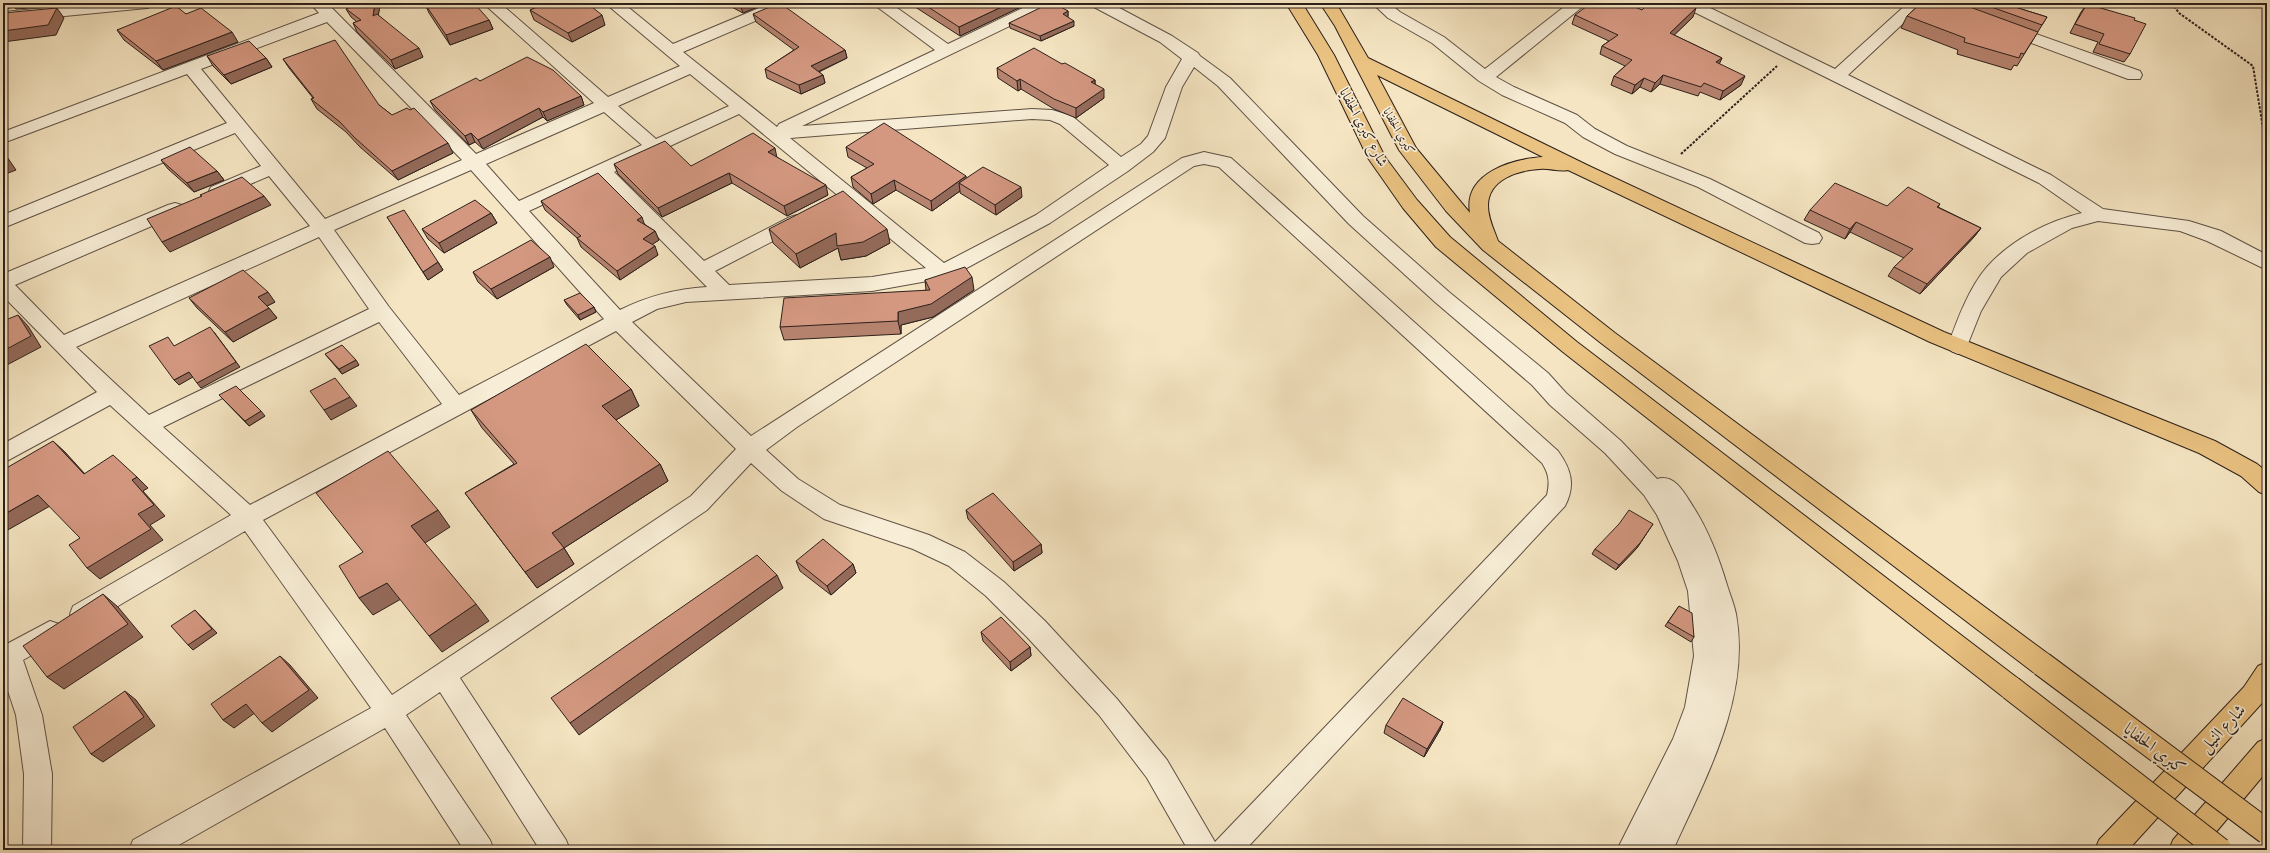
<svg xmlns="http://www.w3.org/2000/svg" width="2270" height="853" viewBox="0 0 2270 853" font-family="'EB Garamond',Amiri,serif">
<rect width="100%" height="100%" fill="#f5e5c2"/>
<filter id="stains"><feTurbulence type="fractalNoise" baseFrequency=".005" numOctaves="4"/><feColorMatrix values="0 0 0 0 .2 0 0 0 0 .09 0 0 0 0 .02 0 0 0 .5 -.17"/></filter>
<radialGradient id="worn" r=".72"><stop offset=".6" stop-color="#630" stop-opacity="0"/><stop offset="1" stop-color="#630" stop-opacity=".3"/></radialGradient>
<g fill="none" stroke-linecap="round" stroke-linejoin="round">
<g stroke="#5f5145" stroke-width="2">
<path id="minor" d="M99,3H155L153,6L147,8L3,22V12Z
M310,3H327L476,154L594,103L483,3H500L608,97L680,66L605,3H623L673,44L771,3H792L790,6L683,52L777,127L779,124L935,50L872,3H890L948,44L1033,3H1053L1051,6L802,126L1032,109L1052,110L1072,116L1121,157L1141,144L1148,136L1166,87L1182,59L1160,42L1092,6L1090,3H1110L1172,36L1198,53L1200,56L1230,78L1363,216L1449,292L1548,373L1566,393L1621,441L1657,479C1675,473 1685,494 1694,508C1709,532 1719,558 1727,585C1730,595 1734,604 1736,614C1751,697 1706,777 1673,850H1617L1673,739L1685,707L1694,656L1688,591L1678,561L1657,515L1644,495L1605,453L1550,405L1532,385L1435,302L1349,224L1218,86L1194,67L1182,87L1165,138L1153,152L1128,171L1050,223L950,277L872,291L686,302L657,309L632,322L751,436L1182,158L1204,152L1231,158L1558,451C1571,469 1576,485 1565,506L1245,850H1188L1147,778L1099,715L1027,637L986,596L949,566L913,549L824,519L782,491L751,463L707,510L460,678L566,840L570,850H540L440,692L406,715L490,840L494,850H464L385,728L170,850H129L133,840L371,708L245,531L91,622L82,625L73,622L70,614L73,606L231,515L110,405L3,463V444L97,392L3,296V274L168,205L175,203L182,205L184,209L182,213L15,285L64,335L310,226L269,176L225,195L218,197L211,195L209,191L211,187L261,166L235,133L3,228V215L227,123L187,74L3,143V132L319,13ZM327,22L462,160L325,219L201,69ZM690,74L729,106L656,139L618,106ZM604,112L642,145L519,201L486,164ZM739,114L926,268L872,277L729,285L715,271L804,225L806,221L804,217L797,215L790,217L704,261L614,172ZM1032,119L1050,120L1060,124L1109,165L1036,215L944,263L790,138ZM1204,164L1219,167L1542,463C1549,474 1550,482 1547,495L1215,842L1167,760L1117,699L1045,621L1004,582L965,552L929,535L840,505L798,479L766,450L797,427L1194,166ZM471,170L604,319L459,395L389,307L334,230ZM600,178L707,287C675,289 648,296 620,310L529,211ZM319,237L369,309L149,415L76,347ZM379,322L442,404L250,505L163,427ZM616,331L736,449L691,496L392,695L263,520Z
M1372,3H1389L1400,12L1444,37L1485,69L1569,3H1587L1496,77L1514,87L1577,115L1595,129L1627,146L1710,179L1819,233L1822,238L1819,243L1812,244L1805,243L1698,187L1615,154L1583,137L1565,123L1502,95L1479,81L1432,43L1388,18Z
M1680,3H1700L1835,69L1908,3H1925L1848,75L2051,175L2103,209L2189,221L2221,231L2267,255V270L2207,241L2180,231L2098,221L2072,228L2027,253L2001,277L1981,311L1965,351L1958,354L1951,351L1948,346C1957,320 1969,288 1987,267C2011,240 2048,221 2082,213L2039,183L1682,6Z
M2005,23L2140,71L2142,75L2140,79H2128L1999,31L1997,28L1999,25Z
M50,621L59,624L63,632L59,640L23,660L42,715L52,774L51,850H23L24,774L16,715L3,676V646Z"/>
</g>
<g stroke="#2d201b" stroke-width="2">
<path id="major" d="M1286,3H1302L1334,55L1385,157L1417,200L1450,237L1577,342L2020,680L2024,688L2020,696L2011,700L2002,696L1563,352L1436,247L1403,208L1368,158L1318,55Z
M1320,3H1336L1368,58L1589,166L1944,332L2215,441L2257,464L2267,472V495L2259,492L2241,476L2199,453L1930,342L1568,170C1559,172 1549,168 1540,169C1519,170 1488,179 1488,206C1488,218 1494,230 1498,241L1615,333L2051,656L2055,664L2051,672L2042,675L2033,672L1601,343L1483,250L1446,211L1399,150L1335,26ZM1377,75L1543,157C1512,159 1463,173 1470,213L1416,148Z
M2267,662V696L2262,703L2128,850H2095L2099,840L2244,687L2258,666Z
M2267,738V771L2201,850H2169L2173,840L2258,742Z"/>
</g>
<path stroke="#2d201b" stroke-width="2" stroke-dasharray="2.5 1.5" stroke-linecap="butt" d="M2172,3L2179,13L2253,66L2263,128
M1681,154L1777,66"/>
<use href="#minor" fill="#f8eed7" fill-rule="evenodd"/>
<use href="#major" fill="#eac281" fill-rule="evenodd"/>
<g stroke="#2d201b" stroke-width="26" stroke-linecap="butt">
<path id="major-bridge" d="M2042,664L2267,832
M2011,688L2220,850"/>
</g>
<use href="#major-bridge" stroke="#eac281" stroke-width="24"/>
</g>
<path fill="#b6836f" stroke="#2d201b" d="M3,3H64L65,5L16,9L14,7L3,9Z
M526,3H587L605,25L572,42L534,20L530,10L535,8Z
M724,3H767L743,13Z
M909,3H1029L960,36Z
M1921,3H2002L2047,17L2017,66L2014,65L2011,70L1957,54L1958,50L1901,28L1907,16Z
M425,4L489,20L493,29L450,45L429,13Z
M2087,4L2134,20L2130,54L2124,62L2093,52L2098,42L2070,33L2081,12Z
M380,5L378,15L423,57L395,69L357,32L353,23L357,22L351,17L346,9Z
M1642,10L1693,17L1674,35L1722,58L1719,63L1741,85L1720,100L1700,92L1698,96L1660,84L1651,92L1640,87L1632,94L1611,85L1614,76L1625,66L1600,54L1602,46L1609,41L1572,24L1575,15Z
M1068,11V17L1074,26L1041,41L1010,28L1009,23Z
M186,14L238,42L163,70L124,40L117,30Z
M753,14L845,50L847,58L819,72L823,75L825,83L801,94L767,78L765,69L794,50L756,22Z
M207,56L266,58L272,67L231,84L213,66Z
M283,59L379,105L392,115L453,153L398,180L360,147L346,132L317,109L311,99L313,98L289,68Z
M1062,64L1095,80V84L1104,98L1076,118L1054,109L1021,89L1018,91L998,78L997,68Z
M480,81L581,96L584,105L547,121L543,117L483,149L475,142L469,145L435,110L430,101Z
M846,147L966,178L1022,197L996,215L960,193V191L932,211L896,190L873,204L853,187L851,177L867,168L848,157Z
M777,157L828,195L787,216L732,183L662,217L618,174L614,164L691,166Z
M161,160L217,171L224,180L194,192L168,169Z
M541,201L644,224L655,231L659,240L652,244L658,255L620,280L581,247L577,238L545,210Z
M1940,204L1938,207L1981,228L1974,237L1920,294L1888,276L1894,267L1904,258L1850,232L1845,239L1804,220L1810,210Z
M491,213L497,223L444,253L428,239L422,229Z
M387,217L438,262L443,270L428,280Z
M769,229L890,243L866,256L841,260L838,248L800,268L773,243Z
M554,267L497,299L478,282L473,272Z
M925,280L974,290L933,317L901,325V334L784,340L780,327L926,290Z
M189,298L275,302L267,306L277,318L233,342L197,308Z
M564,300L594,307L596,312L580,320L567,305Z
M325,354L359,365L342,374Z
M631,389L639,406L616,420L660,464L668,481L564,548L574,564L537,588L477,509L465,493L514,464L482,428L471,410Z
M219,395L265,416L249,426Z
M966,510L1041,544L1042,553L1014,571L968,519Z
M1650,528L1637,548L1616,570L1592,554L1595,549Z
M796,561L853,564L856,573L831,595L800,571Z
M1679,606L1694,637L1691,642L1665,626Z
M981,632L1030,647L1031,656L1011,671L983,641Z
M1443,722L1440,730L1424,757L1384,733L1386,725Z"/>
<path fill="#946a5a" stroke="#2d201b" d="M3,3H11L14,7L3,9Z
M375,3H379L380,5L377,24L373,16Z
M742,3H767L743,13L740,4Z
M1010,3H1029L960,36L959,27Z
M57,8L64,18L56,35L3,42V31Z
M1696,8L1693,17L1667,42L1670,33Z
M1068,11V16L1064,19L1063,14Z
M602,15L605,25L572,42L568,33Z
M489,20L493,29L450,45L446,35Z
M1074,21V26L1041,41L1040,36Z
M232,32L238,42L163,70L156,61Z
M419,48L423,57L395,69L391,60Z
M845,50L847,58L813,74L811,66Z
M266,58L272,67L231,84L224,75Z
M1722,58L1718,67L1716,62Z
M823,75L825,83L801,94L799,85Z
M1663,75L1660,84L1651,92L1655,83Z
M1745,76L1741,85L1720,100L1723,91Z
M1644,78L1640,87L1632,94L1635,85Z
M1020,79L1021,89L1018,91L1017,81Z
M1095,80V90L1091,82Z
M1104,89V98L1076,118V108Z
M581,96L584,105L547,121L543,112Z
M539,108L543,117L483,149L478,140Z
M471,133L475,142L469,145L465,136Z
M448,143L453,153L398,180L392,171Z
M775,148L777,158L768,152Z
M3,151L16,170L3,175Z
M217,171L224,180L194,192L187,183Z
M729,173L732,183L662,217L658,208Z
M966,176L967,186L959,183L960,191L932,211L931,201Z
M894,180L896,190L873,204L871,194Z
M826,185L828,195L787,216L784,206Z
M1021,187L1022,197L996,215L995,205Z
M264,196L271,205L170,252L162,242Z
M491,213L497,223L444,253L439,243Z
M642,217L645,226L637,220Z
M1856,222L1850,232L1845,239L1850,229Z
M1981,228L1974,237L1920,294L1927,284Z
M887,229L890,243L866,256L841,260L838,248L800,268L796,254L836,233Z
M655,231L659,240L647,248L643,239Z
M655,246L658,255L620,280L617,271Z
M550,257L554,267L497,299L491,289Z
M438,262L443,270L428,280L423,272Z
M972,277L974,290L933,317L901,325V334L898,321V312Z
M268,292L275,302L265,307L258,297Z
M594,307L596,312L580,320L578,315Z
M269,308L277,318L233,342L225,332Z
M18,315L28,326L41,347L3,367V351Z
M214,332L240,367L201,388L197,383Z
M356,360L359,365L342,374L339,369Z
M189,372L193,377L179,385L174,380Z
M631,389L639,406L611,423L602,406Z
M350,397L357,406L331,420L324,410Z
M3,411L6,414L3,416Z
M261,411L265,416L249,426L245,421Z
M53,441L65,452L95,485L84,474Z
M660,464L668,481L564,548L574,564L537,588L525,572L552,533Z
M137,477L148,488L143,491L165,516L150,525L163,540L100,579L87,568L132,480Z
M38,495L50,506L6,531L3,529V515Z
M438,510L450,527L425,543L411,526Z
M1653,524L1637,548L1616,570L1619,565Z
M1041,544L1042,553L1014,571L1013,562Z
M853,564L856,573L831,595L827,586Z
M777,575L783,588L579,735L570,723Z
M387,583L401,599L373,615L359,598Z
M103,594L118,607L143,637L64,689L47,677Z
M476,604L489,621L442,652L429,636Z
M195,610L217,633L193,650L188,645Z
M1030,647L1031,656L1011,671L1010,662Z
M280,656L290,665L318,698L272,732L262,723Z
M125,691L136,700L155,726L103,762L91,754Z
M246,704L256,712L234,728L223,720Z
M1443,722L1440,730L1424,757L1427,749Z"/>
<path fill="#d49881" stroke="#2d201b" d="M360,3H375L373,16L377,14L419,48L391,60L353,23L361,20L346,9Z
M427,3H474L489,20L446,35L425,4Z
M541,3H587L602,15L568,33L530,10L544,4Z
M779,3H780L845,50L811,66L823,75L799,85L765,69L799,47L753,14Z
M922,3H1010L959,27Z
M1050,3H1054L1068,11L1063,14L1074,21L1040,36L1009,23Z
M1591,3H1626L1642,10L1649,3H1683L1696,8L1670,33L1722,58L1716,62L1745,76L1723,91L1704,83L1701,87L1663,75L1655,83L1644,78L1635,85L1614,76L1632,60L1602,46L1618,35L1575,15Z
M1921,3H1959L2038,32L2024,54L2021,53L2019,58L1964,42L1965,38L1907,16Z
M1980,3H2002L2047,17L2042,25Z
M2087,4L2135,18L2134,20L2146,24L2130,54L2099,44L2104,34L2075,24Z
M176,6L186,14L201,8L232,32L156,61L117,30Z
M57,8L48,25L3,31V13Z
M335,40L379,105L392,115L407,108L410,110L414,108L448,143L392,171L354,137L340,122L311,99L314,98L283,59Z
M249,41L266,58L224,75L207,56Z
M1034,48L1062,64L1065,63L1095,80L1091,82L1104,89L1076,108L1054,99L1020,79L1017,81L997,68Z
M527,57L553,70L581,96L543,112L539,108L478,140L471,133L465,136L430,101L476,78L480,81Z
M884,123L966,176L931,201L894,180L871,194L851,177L874,164L846,147Z
M753,133L775,148L768,152L826,185L784,206L729,173L658,208L614,164L665,141L691,166Z
M190,147L217,171L187,183L161,160Z
M983,167L1021,187L995,205L959,183Z
M598,173L642,217L637,220L655,231L643,239L655,246L617,271L577,238L581,236L541,201Z
M242,177L264,196L162,242L147,219L202,196L200,195Z
M1835,183L1887,206L1908,187L1940,204L1937,207L1981,228L1927,284L1894,267L1913,249L1856,222L1850,229L1810,210Z
M843,191L887,229L863,242L837,246L836,233L796,254L769,229Z
M475,200L491,213L439,243L422,229Z
M404,210L438,262L423,272L387,217Z
M531,240L550,257L491,289L473,272Z
M965,267L972,277L931,304L898,312V321L780,327L784,298L930,290L925,280Z
M243,270L268,292L258,297L269,308L225,332L189,298Z
M580,293L594,307L578,315L564,300Z
M18,315L31,336L3,351V321Z
M210,327L236,362L197,383L189,372L174,380L149,346L168,337L174,346Z
M586,344L631,389L602,406L660,464L552,533L564,548L525,572L465,493L517,463L471,410Z
M342,345L356,360L339,369L325,354Z
M335,378L350,397L324,410L310,391Z
M236,386L261,411L245,421L219,395Z
M53,441L84,474L113,455L137,477L132,480L154,505L138,514L151,529L87,568L69,545L80,538L38,495L3,515V470Z
M388,451L438,510L411,526L476,604L429,636L387,583L359,598L339,566L363,552L316,493Z
M993,493L1041,544L1013,562L966,510Z
M1629,510L1653,524L1640,543L1619,565L1595,549L1619,524Z
M823,539L853,564L827,586L796,561Z
M757,555L777,575L570,723L551,698Z
M103,594L128,624L47,677L23,646Z
M1679,606L1692,613L1694,637L1668,622Z
M195,610L212,629L188,645L171,626Z
M1001,617L1030,647L1010,662L981,632Z
M280,656L309,690L262,723L246,704L223,720L211,704Z
M125,691L144,717L91,754L73,727Z
M1403,698L1443,722L1427,749L1386,725Z"/>
<g text-anchor="middle" stroke-width="3.5" stroke-linejoin="round" paint-order="stroke">
<g font-size="12" fill="#2d201b" stroke="#f8eed7">
<text transform="translate(1399 131) rotate(60)" y="4">كبري الحلفايا</text>
</g>
<g font-size="14" fill="#2d201b" stroke="#f8eed7">
<text transform="translate(1364 127) rotate(62)" y="5">شارع كبري الحلفايا</text>
</g>
<g font-size="17" fill="#2d201b" stroke="#f8eed7">
<text transform="translate(2222 728) rotate(-47)" y="6">شارع النيل</text>
<text transform="translate(2155 748) rotate(37)" y="6">كبري الحلفايا</text>
</g>
</g>
<rect width="2270" height="853" fill="none" stroke="#f5e5c2" stroke-width="16"/>
<rect x="4" y="4" width="2262" height="845" fill="none" stroke="#2d201b" stroke-width="2"/>
<rect x="8" y="8" width="2254" height="837" fill="none" stroke="#2d201b"/>
<rect width="100%" height="100%" filter="url(#stains)"/>
<rect width="100%" height="100%" fill="url(#worn)"/>
</svg>
